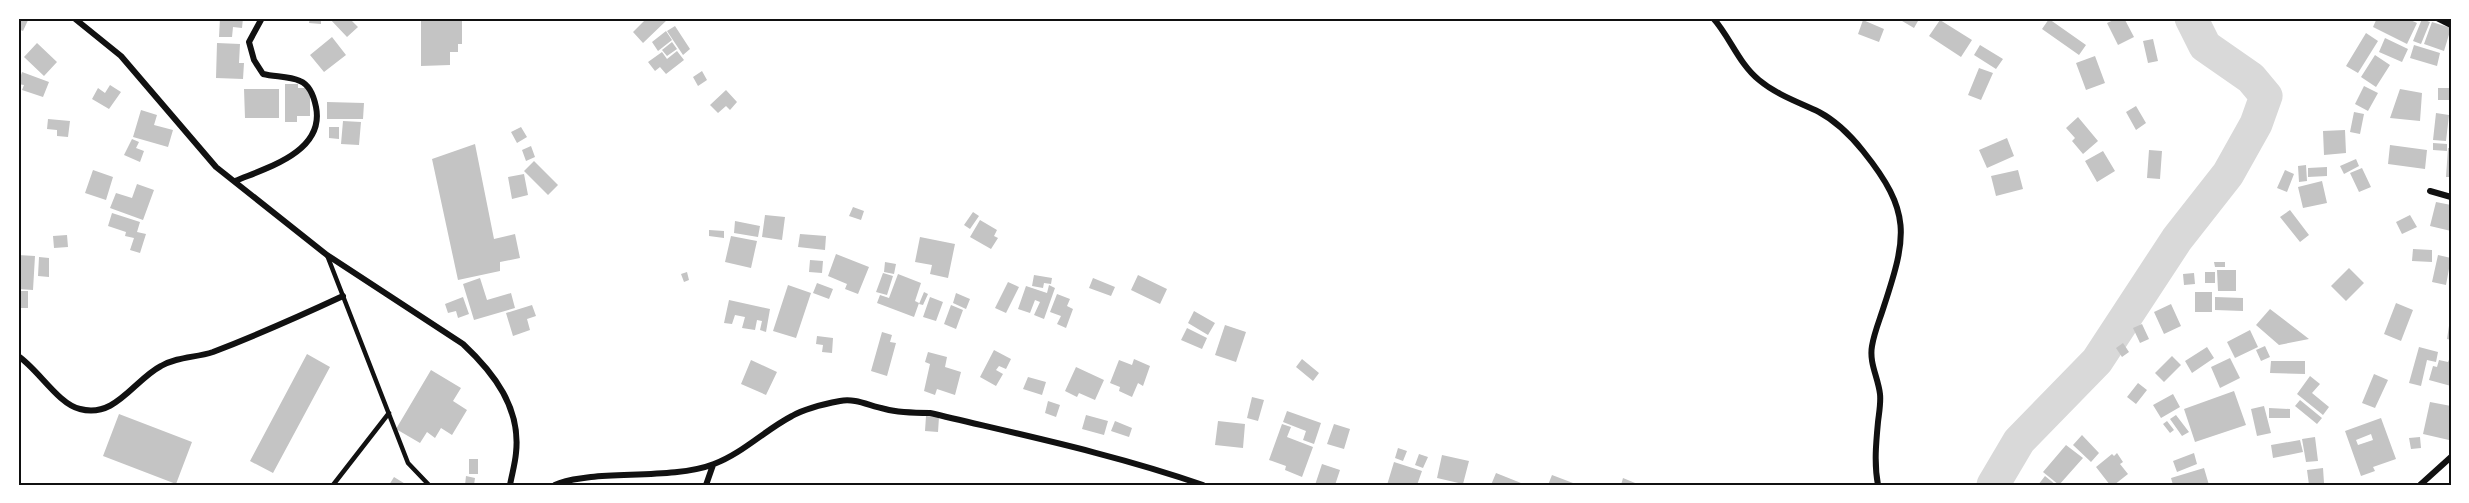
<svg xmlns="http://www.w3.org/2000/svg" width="2469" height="503" viewBox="0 0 2469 503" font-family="'Playfair Display',serif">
<rect width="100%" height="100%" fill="#fff"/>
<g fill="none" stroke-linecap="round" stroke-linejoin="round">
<path stroke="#d9d9d9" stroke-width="33" d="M1993,485L2019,441L2097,361L2177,239L2228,174L2256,124L2266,96L2251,78L2205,46L2191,18"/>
</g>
<path fill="#c4c4c4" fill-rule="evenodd" d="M18,18H29L23,31L18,29Z
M220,18H243L242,28L233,27L232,37H219Z
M310,18H321V24L309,23Z
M329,18H349L358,27L347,37Z
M430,18L462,20V44H458V52H450V65L421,66V21H430Z
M647,18L668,19L643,43L633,32Z
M1897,18H1913L1918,21L1914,28Z
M2118,18H2124L2134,37L2118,45L2107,23Z
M2377,18H2406L2417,23L2407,44L2373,27Z
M2049,19L2086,45L2079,55L2042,29Z
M2422,19L2430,22L2421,44L2413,41Z
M1863,20L1884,29L1879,42L1858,34Z
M1940,20L1972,40L1961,57L1929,36Z
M2432,22L2451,28L2444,51L2424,44Z
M675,26L690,49L683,55L667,31Z
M666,31L672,40L658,51L652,42Z
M2366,33L2378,41L2358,73L2346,66Z
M332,37L346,55L324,72L310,55Z
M2385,38L2408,49L2402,62L2379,52Z
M2153,39L2158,61L2148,63L2143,41Z
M672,42L677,49L667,56L662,50Z
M37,43L57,62L44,76L24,57Z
M217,43L240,44L239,63H244L243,79L216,78Z
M1980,45L2003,59L1996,69L1974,55Z
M2414,45L2440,53L2437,66L2410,58Z
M677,51L684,60L666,74L660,67L655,71L648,62L662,52L667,59Z
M2375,55L2390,65L2376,87L2361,77Z
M2095,56L2105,83L2086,90L2076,63Z
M1979,68L1993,73L1981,100L1968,95Z
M702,71L707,80L698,86L693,77Z
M22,72L49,82L43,97L22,90L24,85L18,84Z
M285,84H298V88H310V116H297V122H285Z
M110,85L121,92L109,109L92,99L98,88L105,93Z
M2364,86L2378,93L2368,111L2355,104Z
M2438,88H2451V100H2438Z
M244,89H279V118H245Z
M2400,89L2422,93L2420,121L2390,118Z
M726,90L737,102L730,110L726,106L718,113L710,105Z
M327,102L364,103L363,119H327Z
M2136,106L2146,123L2136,130L2126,112Z
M141,110L157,115L154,125L173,130L168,147L133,137Z
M2354,112L2364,114L2360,134L2350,132Z
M2436,113L2449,115L2446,141L2433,140Z
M2078,117L2098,141L2083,154L2072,141L2075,138L2066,128Z
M48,119L70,121L68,137L57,136V130L47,129Z
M343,121L361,122L359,145L341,144Z
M329,127H339V139L329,138Z
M521,127L527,137L517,143L511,132Z
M2345,130L2346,153L2324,155L2323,131Z
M2007,138L2014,156L1987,168L1979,150Z
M132,139L139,142L136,148L144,151L140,162L124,155Z
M2433,143L2447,144V151L2433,150Z
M475,144L494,239L515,234L520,258L500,262V271L458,280L432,159Z
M2390,145L2427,150L2425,169L2388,164Z
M531,146L535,157L526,161L522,150Z
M2448,148H2451V177H2446Z
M2149,150L2162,151L2160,179L2147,178Z
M2103,151L2115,171L2097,182L2085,161Z
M2356,159L2359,166L2344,174L2340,166Z
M534,161L558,185L548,195L524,171Z
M2306,165L2307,181L2299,182L2298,166Z
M2327,167V176L2308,177V168Z
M2362,168L2371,187L2359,192L2350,173Z
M93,170L113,177L106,200L85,193Z
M2018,170L2023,189L1996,196L1991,176Z
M2285,170L2294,174L2287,192L2277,188Z
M524,174L528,195L512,199L508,177Z
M2322,181L2327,203L2303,208L2298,187Z
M137,184L154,190L143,220L110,208L116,193L132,198Z
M2436,202L2451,205V231L2430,226Z
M853,207L864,211L861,220L849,216Z
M2290,210L2309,235L2300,242L2280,217Z
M973,212L979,216L970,229L964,225Z
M112,213L140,222L137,232L146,234L140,253L130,250L134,238L125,236L126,232L108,226Z
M765,215L785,217L782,240L762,237Z
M2410,215L2417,227L2402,234L2396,222Z
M980,220L997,230L994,236L998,238L991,249L970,237Z
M735,221L760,226L758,237L734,233Z
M709,230L724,231V238L709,236Z
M800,234L826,236L825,250L798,247Z
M67,235L68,247L54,248L53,236Z
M731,236L757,241L751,268L725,262Z
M920,237L955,244L948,278L930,274L932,265L915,262Z
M2413,249L2432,250V262L2412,261Z
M836,254L869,267L858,294L845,289L847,284L828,276Z
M18,255L35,256L33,290L18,289Z
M2438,255L2451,258L2446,285L2432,282Z
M39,257L49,258V277L38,276Z
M810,260L823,261L822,273L809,272Z
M885,262L896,264L894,274L884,272Z
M2214,262H2225V267H2215Z
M2349,268L2364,283L2346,301L2331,286Z
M2217,270H2236V291H2218Z
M687,272L689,280L684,282L681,274Z
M2205,272H2215V283H2205Z
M883,273L893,276L887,295L876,292Z
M2194,273L2195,284L2184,285L2183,274Z
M898,274L921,283L915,301L919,303L914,317L877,303L880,295L889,298Z
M1034,275L1052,278L1051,284L1044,283L1043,288L1032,286Z
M1138,275L1167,289L1160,304L1131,290Z
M480,278L487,300L511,293L515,308L474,320L463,284Z
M1093,278L1115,287L1111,296L1089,288Z
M1008,282L1019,287L1006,313L995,308Z
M817,283L833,289L829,299L813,293Z
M788,285L811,293L796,338L773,331Z
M1049,285L1055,288L1044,319L1034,315L1040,302L1035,300L1030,313L1018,309L1026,286L1047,293Z
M18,291H28V308H18Z
M924,292L928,294L923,305L919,304Z
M2195,292H2212V312H2195Z
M956,293L970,299L966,309L953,303Z
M1057,294L1070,299L1067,306L1073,309L1066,328L1057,324L1061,316L1050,312Z
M463,297L469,314L458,318L456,311L448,313L445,304Z
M930,297L943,302L936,321L923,317Z
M2215,297L2243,298V311L2215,310Z
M729,300L770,309L766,332L760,330L762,321L757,320L755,330L742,328L745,317L735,315L732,324L724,323Z
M2396,303L2413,310L2401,341L2384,334Z
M2171,304L2181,326L2164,334L2154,312Z
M532,305L536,316L527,319L530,330L513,336L506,313Z
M951,305L963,310L956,329L944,324Z
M2270,309L2309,339L2279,345L2256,325Z
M1194,311L1215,323L1208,335L1188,323Z
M2450,319H2451V340L2447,339Z
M2142,324L2149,339L2140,343L2133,328Z
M1225,325L1246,332L1236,362L1215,355Z
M1187,328L1207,338L1202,349L1181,340Z
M2250,330L2258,347L2235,358L2227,342Z
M882,332L892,335L890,342L896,343L887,376L871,371Z
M817,336L833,338L832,353L822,352L823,345L816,344Z
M2123,343L2129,352L2122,357L2116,348Z
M2265,346L2270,357L2261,361L2256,350Z
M2207,347L2214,358L2192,373L2185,361Z
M2419,347L2438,352L2436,362L2427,360L2421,386L2409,383Z
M994,350L1011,359L1006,369L999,366L996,370L1003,374L996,386L980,377Z
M928,352L947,357L945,367L961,372L955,395L937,389L935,395L924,391L930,364L925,362Z
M307,354L330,367L273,473L250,461Z
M2451,355V386L2429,380L2433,366L2437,367L2439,360L2448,362Z
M2172,356L2181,365L2164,382L2155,373Z
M2230,358L2240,378L2220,388L2211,367Z
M1134,359L1150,366L1143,386L1138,383L1132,397L1119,391L1120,387L1110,383L1119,360L1132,365Z
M1302,359L1319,373L1313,381L1296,367Z
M751,360L777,372L766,395L741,384Z
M2271,361H2305V374L2270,373Z
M1076,367L1104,380L1095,400L1079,393L1077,397L1065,391Z
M431,370L461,388L453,401L467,410L452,435L441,428L435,438L427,432L420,443L396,429Z
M2374,374L2388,380L2375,408L2362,403Z
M2310,376L2320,384L2312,393L2329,407L2323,415L2297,394Z
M1028,377L1046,382L1042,395L1023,389Z
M2138,383L2147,390L2136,404L2127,397Z
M2234,391L2246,425L2195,442L2184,409Z
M2173,394L2180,407L2161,418L2153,405Z
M1252,397L1264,400L1258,421L1247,418Z
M2300,400L2322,418L2317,424L2295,406Z
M1048,401L1060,405L1056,417L1045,413Z
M2430,402L2451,406L2449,440L2423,434Z
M2264,406L2271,433L2257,436L2251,409Z
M2269,408L2290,409V418H2269Z
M1287,411L1321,423L1314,444L1303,440L1306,431L1283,422Z
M119,414L192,442L176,484L103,456Z
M1086,415L1108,421L1104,435L1082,429Z
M2176,415L2189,432L2182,436L2170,419Z
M926,416L939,417L938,432L925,431Z
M2381,418L2396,459L2373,467L2375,471L2361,476L2345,431ZM2371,434L2373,440L2358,445L2356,440Z
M1115,421L1132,428L1129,437L1111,431Z
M1218,421L1245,424L1243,448L1215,445Z
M2167,421L2174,430L2170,433L2163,424Z
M1282,424L1291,427L1287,437L1313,447L1302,477L1285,470L1286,466L1269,460Z
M1334,424L1350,429L1344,449L1327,444Z
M2082,435L2099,453L2091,462L2073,445Z
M2315,437L2318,461L2306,462L2302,439Z
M2420,437L2421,448L2411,449L2409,438Z
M2300,440L2303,452L2273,458L2271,445Z
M2066,445L2083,458L2059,485L2043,472Z
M1398,448L1407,451L1403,461L1395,458Z
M2117,453L2123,462L2120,464L2128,474L2114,485H2110L2096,467L2112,454L2114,456Z
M2194,453L2197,464L2177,472L2173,461Z
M1419,454L1428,457L1423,468L1415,465Z
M1442,455L1469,461L1463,484L1437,478Z
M469,459H478V474H469Z
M1394,462L1422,471L1417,485H1387Z
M1322,464L1340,470L1335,485H1315Z
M2204,468L2209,485H2173L2171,478Z
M2323,468L2324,483L2309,485L2307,470Z
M1496,473L1526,485H1491Z
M1552,475L1573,483V485H1548Z
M466,476L475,478L474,485H465Z
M2045,476L2056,485H2038Z
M394,477L407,485H389Z
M1623,478L1640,485H1621Z"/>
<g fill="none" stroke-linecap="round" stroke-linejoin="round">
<path stroke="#111" stroke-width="4.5" d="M327,255L408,463L429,485
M333,485L389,413"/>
<path stroke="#111" stroke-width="6" d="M74,18L121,56L216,167L327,255L463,344C494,373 521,408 516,453C515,464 512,474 510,485
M1713,18C1730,37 1739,64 1759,80C1777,95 1798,102 1819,112C1836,121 1851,136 1863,151C1912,212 1907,236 1884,306C1880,319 1874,333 1872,346C1869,363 1878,377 1880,394C1881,403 1879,413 1878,422C1876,443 1874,464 1878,485
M2437,18L2451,25
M235,181C266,168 325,152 316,107C314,97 310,85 300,81C289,76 275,77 263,74L254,60L249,42L262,18
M2430,191L2451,197
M18,356C38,369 58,404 80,409C115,419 134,380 161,366C179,356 195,358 213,352C257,335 300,316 343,296
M555,485C566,479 578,479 591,477C627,473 681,477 714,464C743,453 765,430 792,416C806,408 824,404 840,401C856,398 869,406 885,409C900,413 915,413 930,413C1022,435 1114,454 1203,485
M706,485L713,465
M2420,485L2451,457"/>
</g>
<rect width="2469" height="503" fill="none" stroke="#ffffff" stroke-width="39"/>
<rect x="20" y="20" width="2430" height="464" fill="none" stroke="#111" stroke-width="2"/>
</svg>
